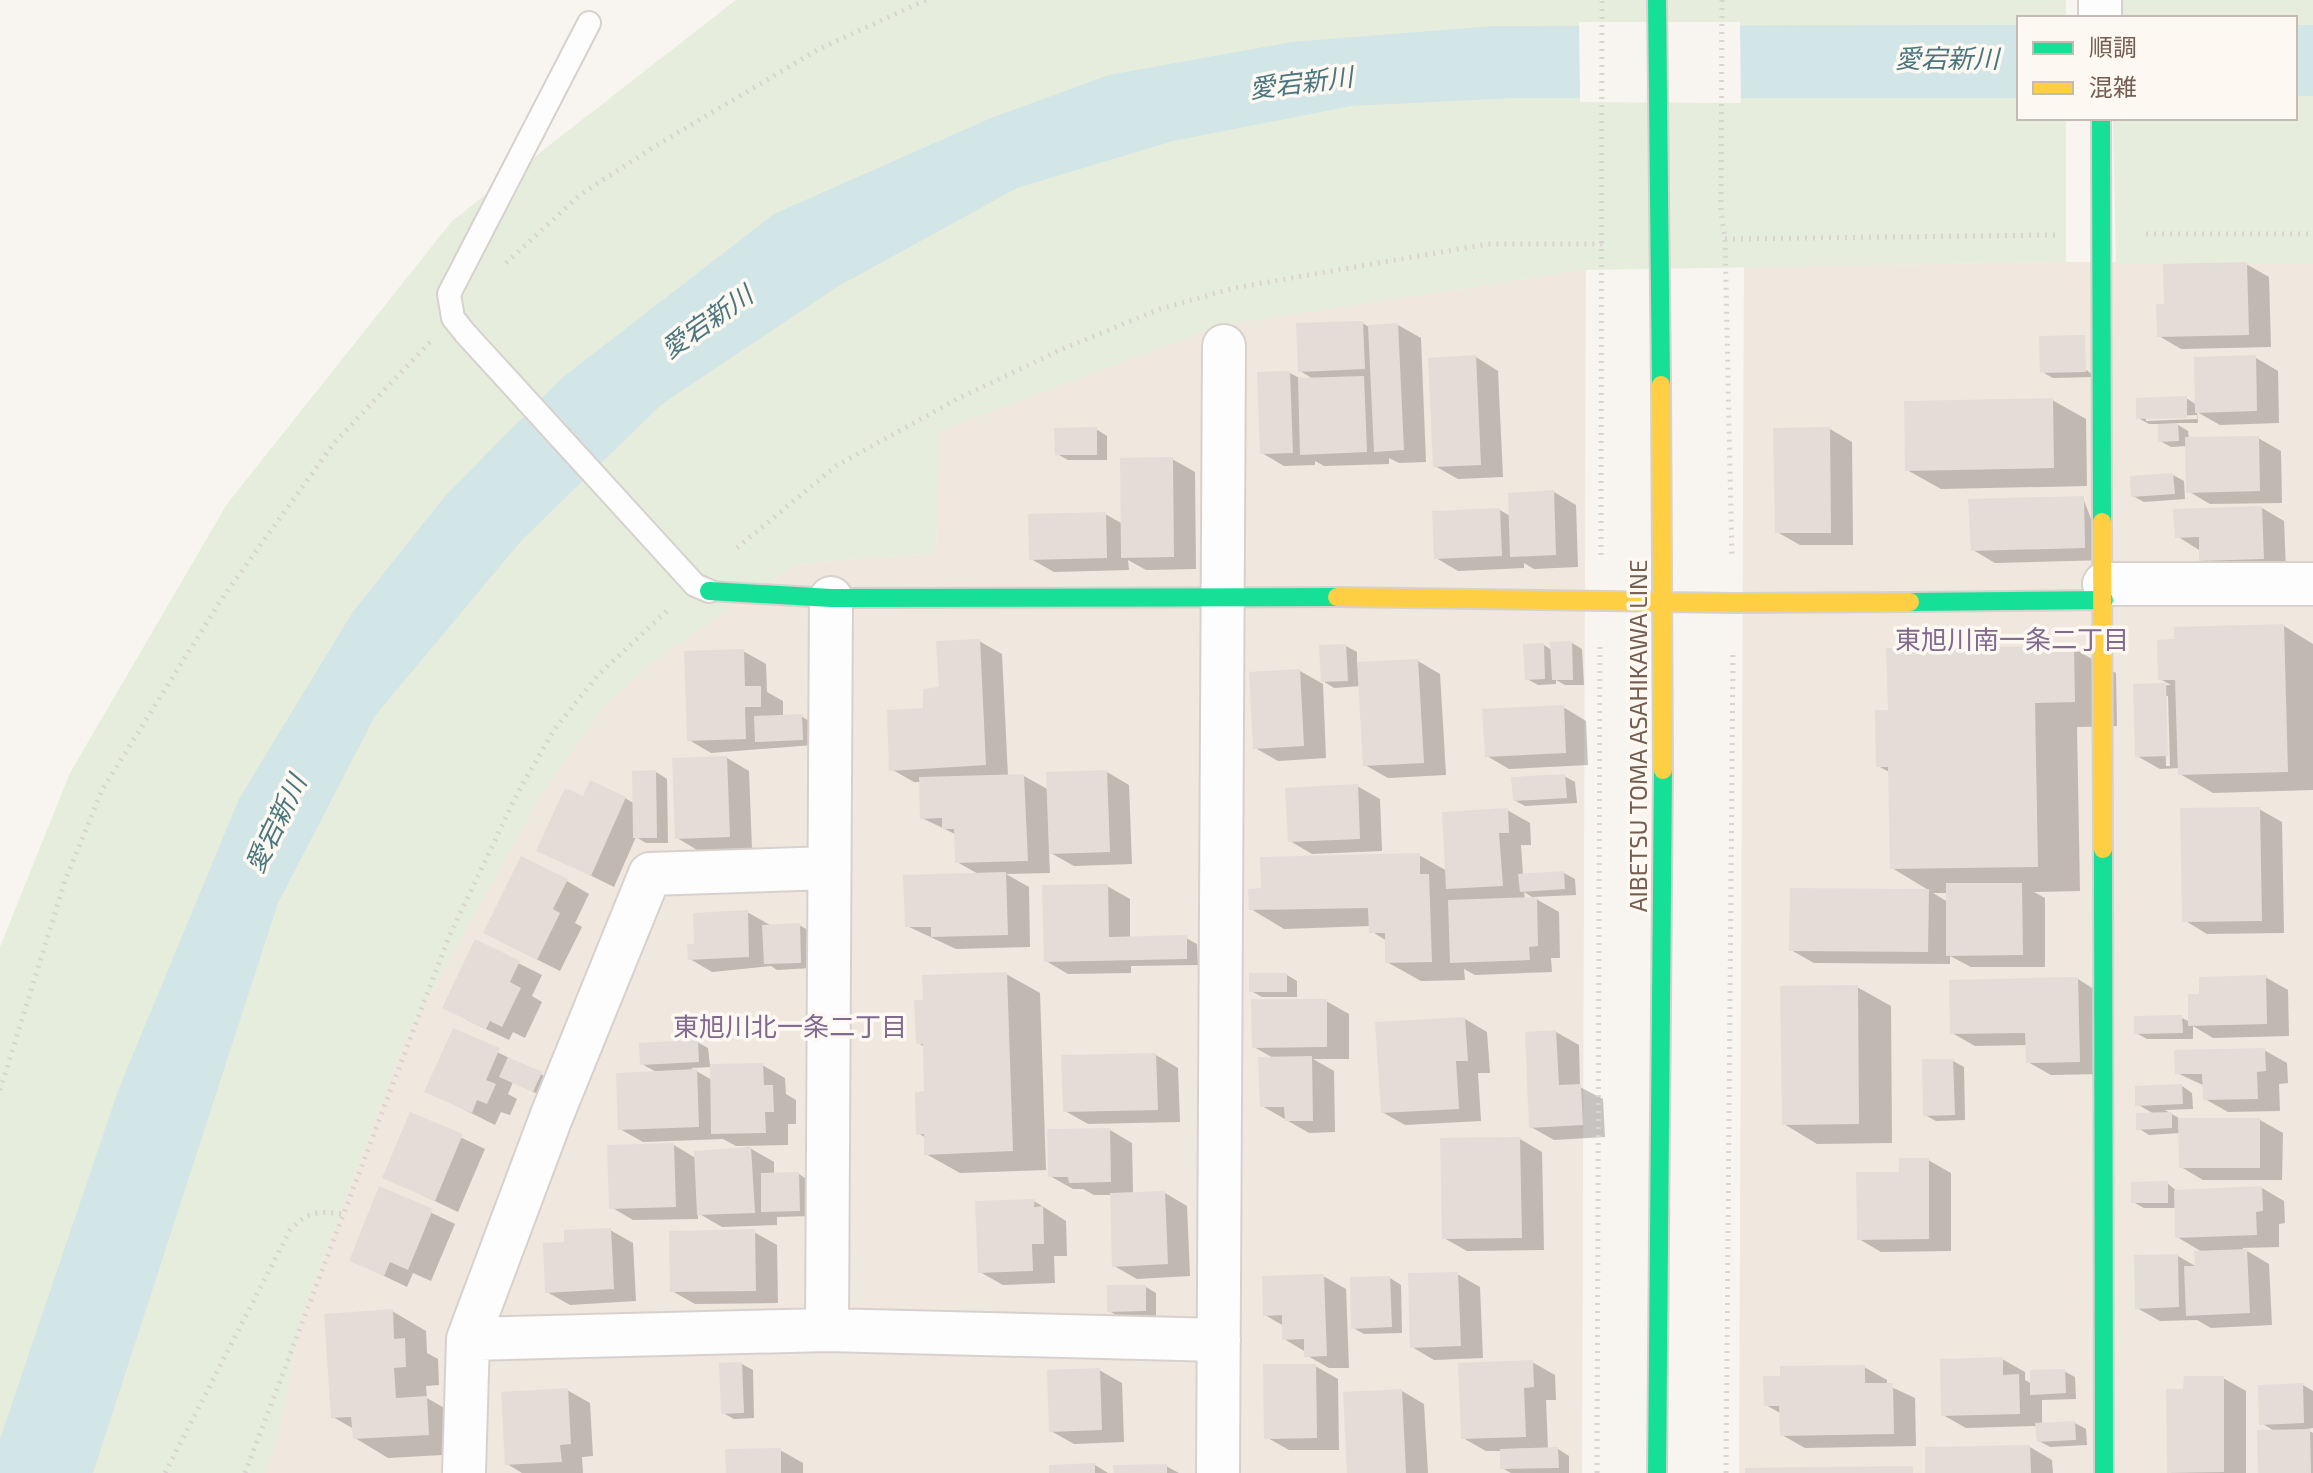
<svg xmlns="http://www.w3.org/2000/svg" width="2313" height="1473" viewBox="0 0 2313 1473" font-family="'Exo 2','Noto Sans JP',sans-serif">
<rect width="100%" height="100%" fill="#f8f4f0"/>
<path fill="#f0e7de" d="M2066,262H2313V1473H1739L1744,267Z
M1586,270L1582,1473H265L279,1435L301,1319L405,1041L539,799L602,709L660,656L797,564L936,553L939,431L1222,325Z"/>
<path fill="#e6eddc" d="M736,0H2066V18H2019V118H2066V262L1586,270L1222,325L940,431L936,553L797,564L660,656L602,709L539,799L405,1041L301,1319L279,1435L265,1473H0V947L70,773L227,504L452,221Z
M2111,0H2313V264H2116L2113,118H2295V18H2112Z"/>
<path fill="#d2e5e7" d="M2019,25V98H1514L1351,106L1173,141L1017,188L837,287L662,404L522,540L375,716L278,903L93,1473H0V1439L119,1088L239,799L352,613L446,495L562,378L774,214L991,118L1109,75L1292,42L1494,26Z
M2295,25H2313V96H2295Z"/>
<path fill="#f8f4f0" d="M1579,22H1740L1741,103L1580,102Z"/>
<path fill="#0003" fill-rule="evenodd" d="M2246,264L2269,277L2271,347L2181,349L2159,336Z
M1362,323L1369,327L1398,325L1421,338L1426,462L1399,463L1389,458V464L1324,466L1315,461V465L1284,466L1262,453L1290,373L1303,380H1315L1300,371Z
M2041,338L2096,377L2053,378L2042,372Z
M1476,357L1498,371L1503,477L1458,479L1435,466Z
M2256,358L2278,371L2279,423L2220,425L2197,412L2198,423H2175L2188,431L2189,439L2258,438L2281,451L2282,503L2210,504L2188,491L2187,446L2171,447L2160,441V424H2149L2138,418L2186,398L2197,405ZM2197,415V419L2146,421V417Z
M2052,400L2086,419L2087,486L1941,489L1907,470Z
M1096,429L1107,436V460H1068L1057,454Z
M1830,429L1852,442L1853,545H1800L1777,532Z
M1172,459L1195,472L1196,569L1146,570L1128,560L1129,570L1054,572L1031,559L1105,514L1123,524Z
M2173,475L2184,481L2185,499L2144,502L2133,496Z
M1554,492L1576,505L1578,567L1534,569L1524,563V568L1458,571L1436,558L1500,510L1510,516Z
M2083,498L2107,560L1995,563L1973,550Z
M2262,508L2284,521L2286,571L2224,573L2201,560L2199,550L2177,536Z
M2284,626L2313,644V790L2213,793L2180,774V768L2160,769L2137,756L2135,686L2171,685L2160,679ZM2164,696H2168L2170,766H2166Z
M979,641L1002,654L1008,776H1024L1049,790L1107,772L1129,785L1132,864L1074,866L1049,852L1050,873L1006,874L1029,887L1030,947L956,949L907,926L980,875L957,862V835L922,818L921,782H914L891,769L925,710Z
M1572,643L1582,649L1584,685H1565L1556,680V684L1538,685L1527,679L1544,645L1553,651Z
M1346,646L1357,652V665L1418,661L1440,674L1446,775L1388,778L1365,765L1361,686L1334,688L1323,681Z
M2073,648L2116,673L2117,726L2077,727L2080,891L2034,892L2045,898V967H1971L1950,956V964L1814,963L1791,950L1792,890L1930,891L1892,868L1891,773L1878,766L1890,712ZM1933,893H1948V902Z
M743,651L766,664L767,692L783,701V717L801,716L812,723L813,745L711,753L689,740Z
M1300,671L1323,684L1326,758L1278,761L1255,748Z
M1563,707L1586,721L1588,765L1509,769L1487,756Z
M727,758L749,771L752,849L699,851L677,838Z
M656,772L667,779L668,843H646L636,837L614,887L539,850L584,799L625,798L635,804Z
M1564,776L1575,782L1577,803L1525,806L1514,800Z
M1357,786L1380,799L1382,851L1312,854L1290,841Z
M2259,809L2282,822L2284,933L2207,934L2184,920Z
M1507,810L1530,823L1531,845H1521L1523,875L1564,873L1575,879L1576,895L1532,897L1524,892L1525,900L1536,899L1559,912L1560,958H1551L1552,972L1475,975L1464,969L1465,980L1421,981L1387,962V941L1371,931L1370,926L1284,929L1251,909L1419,855L1447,871Z
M567,881L589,894L575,923L582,927L560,971L508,945Z
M1107,886L1130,899V939L1186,938L1197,944L1198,965L1131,966V973L1068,974L1046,961Z
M747,912L770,925H799L810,931L811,968L777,970L771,966L712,972L690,959L696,946Z
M476,942L542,975L532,996L542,1002L525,1038L513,1032L509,1040L467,1020Z
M1006,974L1040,993L1046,1170L960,1173L926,1154V1138L918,1133L926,1093L925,1047L918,1043L926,1002Z
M1287,975L1297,981V997H1262L1251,991Z
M2265,977L2288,990L2289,1036L2213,1038L2193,1026V1039H2147L2136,1033L2182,1018L2190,1022Z
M2078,979L2100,993L2102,1074L2051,1075L2028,1062V1045L1975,1046L1952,1033Z
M1857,987L1891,1006L1892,1143L1817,1144L1784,1124Z
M1326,1001L1349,1014V1059H1313L1334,1071L1335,1132L1309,1133L1262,1106L1275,1059L1254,1047Z
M1465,1019L1487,1032L1490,1073H1478L1481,1121L1405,1125L1382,1112Z
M454,1030L552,1080L544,1097L513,1082L508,1094L517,1099L510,1115L501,1112L495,1125L427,1091Z
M1556,1032L1579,1045L1580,1087L1603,1099L1605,1137L1554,1140L1531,1127Z
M697,1042L708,1048L710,1066L762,1065L785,1078L786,1094L796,1100V1124H788V1145L736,1146L723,1139L643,1142L620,1129L658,1073L642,1064ZM712,1067V1080L691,1068Z
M2264,1050L2287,1063L2288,1083L2279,1084L2280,1111L2228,1112L2205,1099V1086L2177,1073Z
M1156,1055L1178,1068L1180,1122L1088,1124L1065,1111Z
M1953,1061L1964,1067L1965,1120L1936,1121L1925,1115Z
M2182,1086L2192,1093L2193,1109L2165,1110L2182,1120H2260L2283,1133L2282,1180H2203L2181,1167L2180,1133L2149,1135L2138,1128L2154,1114L2137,1104Z
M412,1114L485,1149L458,1212L384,1177Z
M1110,1130L1132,1143L1133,1194L1165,1193L1187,1206L1190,1276L1137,1279L1114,1266L1112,1195H1094L1083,1189H1073L1050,1176Z
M1520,1139L1542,1152L1544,1250L1467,1251L1444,1238Z
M674,1145L697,1159L748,1147L774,1162V1175L799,1174L809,1181L810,1216L777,1217V1225L722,1227L698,1213V1219L633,1220L611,1207Z
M1928,1160L1951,1173V1251L1881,1252L1859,1239L1901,1174Z
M2167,1183L2178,1192L2262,1188L2284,1201L2285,1223L2279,1224V1247L2242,1248L2269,1264L2272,1325L2211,1328L2197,1320L2160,1321L2137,1308L2178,1256L2197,1267L2204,1253L2177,1237L2176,1208H2144L2133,1202Z
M381,1189L455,1224L431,1281L413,1273L407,1287L351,1260Z
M1034,1201L1066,1221L1067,1256H1054L1055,1283L1003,1285L980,1272Z
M610,1230L633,1243L636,1301L570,1305L547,1292L566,1244Z
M754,1232L777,1245L778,1303L695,1304L672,1291Z
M1457,1274L1480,1287L1483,1358L1434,1360L1412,1347Z
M1323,1276L1346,1289L1349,1368H1329L1306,1355V1352L1284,1339V1326L1265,1315Z
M1390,1278L1401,1285L1402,1333L1364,1334L1353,1328Z
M1146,1287L1156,1293V1316L1120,1317L1109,1311Z
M392,1311L426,1331L427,1353L438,1359L439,1385L426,1386L427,1398L460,1417L461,1454L388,1458L355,1438L354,1429L333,1417Z
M2002,1359L2025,1372V1380L2032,1384L2064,1371L2075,1377L2076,1399L2042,1400V1425L2075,1423L2086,1429L2087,1445L2050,1447L2039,1441L2038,1426L1966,1428L1943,1415Z
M1532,1362L1555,1375L1556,1400H1546L1548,1450L1558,1449L1569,1456V1473H1511L1502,1468V1451H1486L1463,1438Z
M742,1364L753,1370L754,1418L734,1419L723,1413Z
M1315,1366L1338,1379L1339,1450H1289L1266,1437Z
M1864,1367L1887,1380V1385L1915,1398L1916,1446L1805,1448L1782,1435V1414L1766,1405Z
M1099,1370L1122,1383L1124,1442L1074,1444L1051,1431Z
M2223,1378L2246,1391V1473H2171L2185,1391Z
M2303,1385L2313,1391V1428L2306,1429L2313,1433V1473H2260L2276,1432L2261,1423Z
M567,1390L590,1403L593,1456L582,1457L583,1473H522L507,1464Z
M1402,1391L1424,1404L1428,1473H1349Z
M2030,1447L2052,1460L2053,1473H1927Z
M780,1450L803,1463V1473H728Z
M1095,1465L1108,1473H1051Z
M1166,1466L1179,1473H1116Z"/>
<path fill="#e4ddd7" d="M2247,262L2249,335L2157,337L2156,304H2164L2163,264Z
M1363,321L1365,369L1298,372L1296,323Z
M1398,323L1404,450L1374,452L1368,325Z
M2085,335L2086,372L2040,373L2039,336Z
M1476,355L1481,465L1433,467L1428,358Z
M2256,355L2257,411L2195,413L2194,357Z
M1290,371L1293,453L1260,454L1257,372Z
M1364,376L1367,452L1300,455L1298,378Z
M2187,396V418L2136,419V398Z
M2053,398L2054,468L1905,471L1904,401Z
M2178,423L2179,441L2158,442V424Z
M1097,427V455H1055L1054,428Z
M1830,427L1831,533H1775L1773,428Z
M2259,436L2260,491L2186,493L2185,437Z
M1173,457L1174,557L1121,558L1120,458Z
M2173,473L2175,494L2131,497L2130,476Z
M1554,490L1556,555L1510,557L1508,493Z
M2084,496L2085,548L1971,551L1968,499Z
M2262,506L2264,559L2199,561V537L2175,538L2173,509Z
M1500,508L1502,556L1434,559L1432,511Z
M1106,512L1107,558L1029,560L1028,514Z
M2284,624L2288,772L2178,775L2175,680H2158L2157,640L2174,639V627Z
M980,639L986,765L889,771L887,710L923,708V689L939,687L936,641Z
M1572,641L1573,680H1552L1550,642Z
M1544,643L1545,679L1525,680L1523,644Z
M1346,644L1348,681L1321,682L1319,645Z
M2074,646L2075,702L2035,703L2038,867L1890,869L1888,767H1876L1875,710H1888L1886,648Z
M744,649L745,686H761V707H745L746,739L687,741L684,651Z
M1418,659L1424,763L1363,766L1357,662Z
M1300,669L1304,746L1253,749L1249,672Z
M2166,683L2168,756L2135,757L2133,684Z
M1564,705L1566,753L1485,757L1482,709Z
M802,714L803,740L755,742L754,716Z
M727,756L730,837L675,839L672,758Z
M656,770L657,838H633L632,771Z
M1107,770L1110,852L1049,854L1046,772Z
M1024,774L1028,861L955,863L954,829H942V818L920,819L919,777Z
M1565,774L1567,798L1513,801L1511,777Z
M590,780L626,797L591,876L536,851L565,788L583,796Z
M1358,784L1360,839L1288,842L1285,788Z
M2260,807L2262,921L2182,922L2180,808Z
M1508,808L1509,833H1499L1503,886L1446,889L1442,812Z
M1420,853V874H1429L1432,962L1385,963V933H1369L1368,908L1249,910L1248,889L1261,888L1260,857Z
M521,856L568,879L553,909L560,913L537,960L483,933Z
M1564,871L1565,889L1520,892L1518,874Z
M1006,872L1008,935L931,937V927H905L903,875Z
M1946,883H2022L2023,955L1946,956Z
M1108,884L1109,937L1187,935V959L1044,962L1042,885Z
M1790,888L1929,889L1928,952L1789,951Z
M1537,897L1538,946L1529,947L1530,960L1450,963L1448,900Z
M748,910L749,957L688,960L687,944H694L693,913Z
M800,923L801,963L764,964L762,925Z
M475,939L520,961L510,982L521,988L502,1027L490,1021L486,1029L442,1008Z
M1007,972L1013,1151L924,1155V1134L916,1135L915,1092L924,1091L923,1044H916L914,1000H923L922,975Z
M1249,973H1287V992H1249Z
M2266,975L2267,1024L2188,1026V994H2199V977Z
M2078,977L2080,1062L2026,1063L2025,1033L1950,1034L1949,980Z
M1858,985L1859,1124L1782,1125L1780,986Z
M1251,999H1327V1047L1252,1048Z
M2182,1015L2183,1033L2134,1034V1016Z
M1465,1017L1468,1061H1456L1459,1109L1381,1113L1375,1022Z
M453,1028L500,1048L486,1080L496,1084L487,1104L477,1100L472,1113L424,1092Z
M1556,1030L1559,1085L1581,1084L1583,1125L1529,1128L1525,1032Z
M698,1040L699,1062L640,1065L639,1043Z
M2265,1048L2266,1071L2257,1072L2258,1099L2203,1100L2202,1074H2175L2174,1050Z
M1156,1053L1158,1110L1063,1112L1061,1055Z
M1312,1056L1313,1121H1285L1284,1107H1260L1258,1057Z
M508,1057L542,1072L533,1092L499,1077Z
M1922,1059H1953L1955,1115L1923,1116Z
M763,1063L764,1085H773L774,1112H765L766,1133L711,1134L710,1064Z
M697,1069L699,1127L618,1130L616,1073Z
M2182,1084L2183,1104L2135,1106V1086Z
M410,1112L463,1134L435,1201L382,1178Z
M2172,1112V1128L2136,1130V1113Z
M2178,1118H2260V1168H2179Z
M1110,1128L1111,1182L1069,1183L1068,1177H1048L1047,1129Z
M1520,1137L1522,1238L1442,1239L1440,1138Z
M674,1143L676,1207L609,1209L607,1145Z
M751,1147L755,1213L697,1215L694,1151Z
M1899,1158H1929V1239L1857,1240L1856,1172H1899Z
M799,1172L800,1211L761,1212V1173Z
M2168,1181V1203H2131V1182Z
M379,1186L433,1209L408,1270L390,1262L384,1276L349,1261Z
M2262,1186L2263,1211L2256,1212L2257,1235L2175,1238L2174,1190Z
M1165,1191L1168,1264L1112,1267L1110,1193Z
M1035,1199L1034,1207L1043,1206L1044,1244H1032L1033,1271L978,1273L975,1201Z
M611,1228L614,1289L545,1293L543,1243L564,1242V1230Z
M755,1229L756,1291L670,1292L669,1231Z
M2247,1249L2250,1313L2186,1316L2184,1266H2195L2194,1251Z
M2178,1254L2179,1307L2135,1309L2134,1255Z
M1458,1272L1461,1346L1410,1348L1408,1273Z
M1324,1274L1327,1356L1304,1357V1339L1282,1340V1315L1263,1316L1262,1276Z
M1390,1276L1392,1327L1351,1329L1350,1277Z
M1107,1285H1146V1311L1107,1312Z
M393,1309L394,1339L405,1338L406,1367L394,1368L396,1398L427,1396L429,1435L353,1439L351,1417L331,1418L324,1314Z
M2003,1357V1375L2019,1374L2020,1414L1941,1416L1940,1359Z
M1533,1360L1534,1387L1524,1388L1526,1437L1461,1439L1458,1363Z
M742,1362L744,1413L721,1414L719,1363Z
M1263,1364H1316L1317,1438L1264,1439Z
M1865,1365V1383H1893L1894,1434L1780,1436L1779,1406H1764L1763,1376H1780V1366Z
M1100,1368L1102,1430L1049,1432L1047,1370Z
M2065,1369L2066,1393L2030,1395V1370Z
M2184,1376H2224V1472L2167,1473L2166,1389H2183Z
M2303,1383L2304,1423L2259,1425L2258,1385Z
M568,1388L571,1444L560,1445L562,1462L505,1465L501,1392Z
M1402,1389L1406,1473H1347L1343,1392Z
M2075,1421L2076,1440L2037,1442L2035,1423Z
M2310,1429L2311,1473H2258L2257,1430Z
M2030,1445L2031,1473H1925V1447Z
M1558,1447L1559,1468L1500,1469V1449Z
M781,1448V1473H726L725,1449Z
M1095,1463V1473H1049V1465Z
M1167,1464V1473H1114L1113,1465Z
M1913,1466V1473H1745V1468Z"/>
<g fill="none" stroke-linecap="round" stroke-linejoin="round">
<g stroke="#d7d1cd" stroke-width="26">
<path id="lane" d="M589,23L449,294L453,318L465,333L695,585L709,591"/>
</g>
<g stroke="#d7d1cd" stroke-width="46">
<path id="street" d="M2100,0V18
M2104,584H2313
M827,1330L831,598
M468,1339L827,1330L1219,1340
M464,1473L468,1339L552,1115L650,874L829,868
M1218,1473L1224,346"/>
</g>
<g stroke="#d7d1cd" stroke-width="22">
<path id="fast" d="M1657,0L1661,385
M2101,118L2102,522
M709,591L831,598L1337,597
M1910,602L2104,600
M2103,849L2104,1473
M1657,1473L1663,770"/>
</g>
<g stroke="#d7d1cd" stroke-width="22">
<path id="slow" d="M1661,385L1663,770
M2102,522L2103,849
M1337,597L1733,603L1910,602"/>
</g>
<path stroke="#dad4d0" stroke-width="5" stroke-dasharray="2 6" stroke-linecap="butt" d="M1722,0L1721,211L1725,239L1732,559
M2146,234H2313
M1725,239L2056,235
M506,263L581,194L657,145L819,49L926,0
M737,548L836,466L957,399L1060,350L1160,309L1234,288L1488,244H1603
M1601,555L1602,0
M0,1090L65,881L102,790L223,597L334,443L430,342
M165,1473L290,1230C308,1211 318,1211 343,1214
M245,1473L448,939L518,792L554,730L598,675L670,608
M1597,1473L1600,645
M1726,1473L1733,649"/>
<use href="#lane" stroke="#fefdfd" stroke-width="22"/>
<use href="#street" stroke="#fefdfd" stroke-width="42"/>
<use href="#fast" stroke="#16e098" stroke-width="18"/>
<use href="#slow" stroke="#ffcf43" stroke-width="18"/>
</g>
<g text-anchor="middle" stroke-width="7" stroke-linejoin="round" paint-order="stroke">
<g font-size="24" fill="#745d51" stroke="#fdf9f2">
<text transform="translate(1639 736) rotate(-90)" y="8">AIBETSU TOMA ASAHIKAWA LINE</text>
</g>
<g font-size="26" font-style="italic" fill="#49767e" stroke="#fdf9f2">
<text x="1947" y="68">愛宕新川</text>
<text transform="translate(1301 83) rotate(-7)" y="9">愛宕新川</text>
<text transform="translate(707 322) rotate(-35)" y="9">愛宕新川</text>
<text transform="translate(276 824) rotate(-64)" y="9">愛宕新川</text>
</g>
<g font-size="26" fill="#82698f" stroke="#fdf9f2">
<text x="2012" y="649">東旭川南一条二丁目</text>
<text x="790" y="1036">東旭川北一条二丁目</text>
</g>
</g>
<rect x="2017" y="16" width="280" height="104" fill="#fdf9f2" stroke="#c6bbb2" stroke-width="2"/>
<rect x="2033" y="42" width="40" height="12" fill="#16e098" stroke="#c6bbb2" stroke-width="2"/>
<text x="2089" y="56" font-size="24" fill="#745d51">順調</text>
<rect x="2033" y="82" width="40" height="12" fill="#ffcf43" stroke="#c6bbb2" stroke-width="2"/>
<text x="2089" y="96" font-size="24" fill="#745d51">混雑</text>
</svg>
